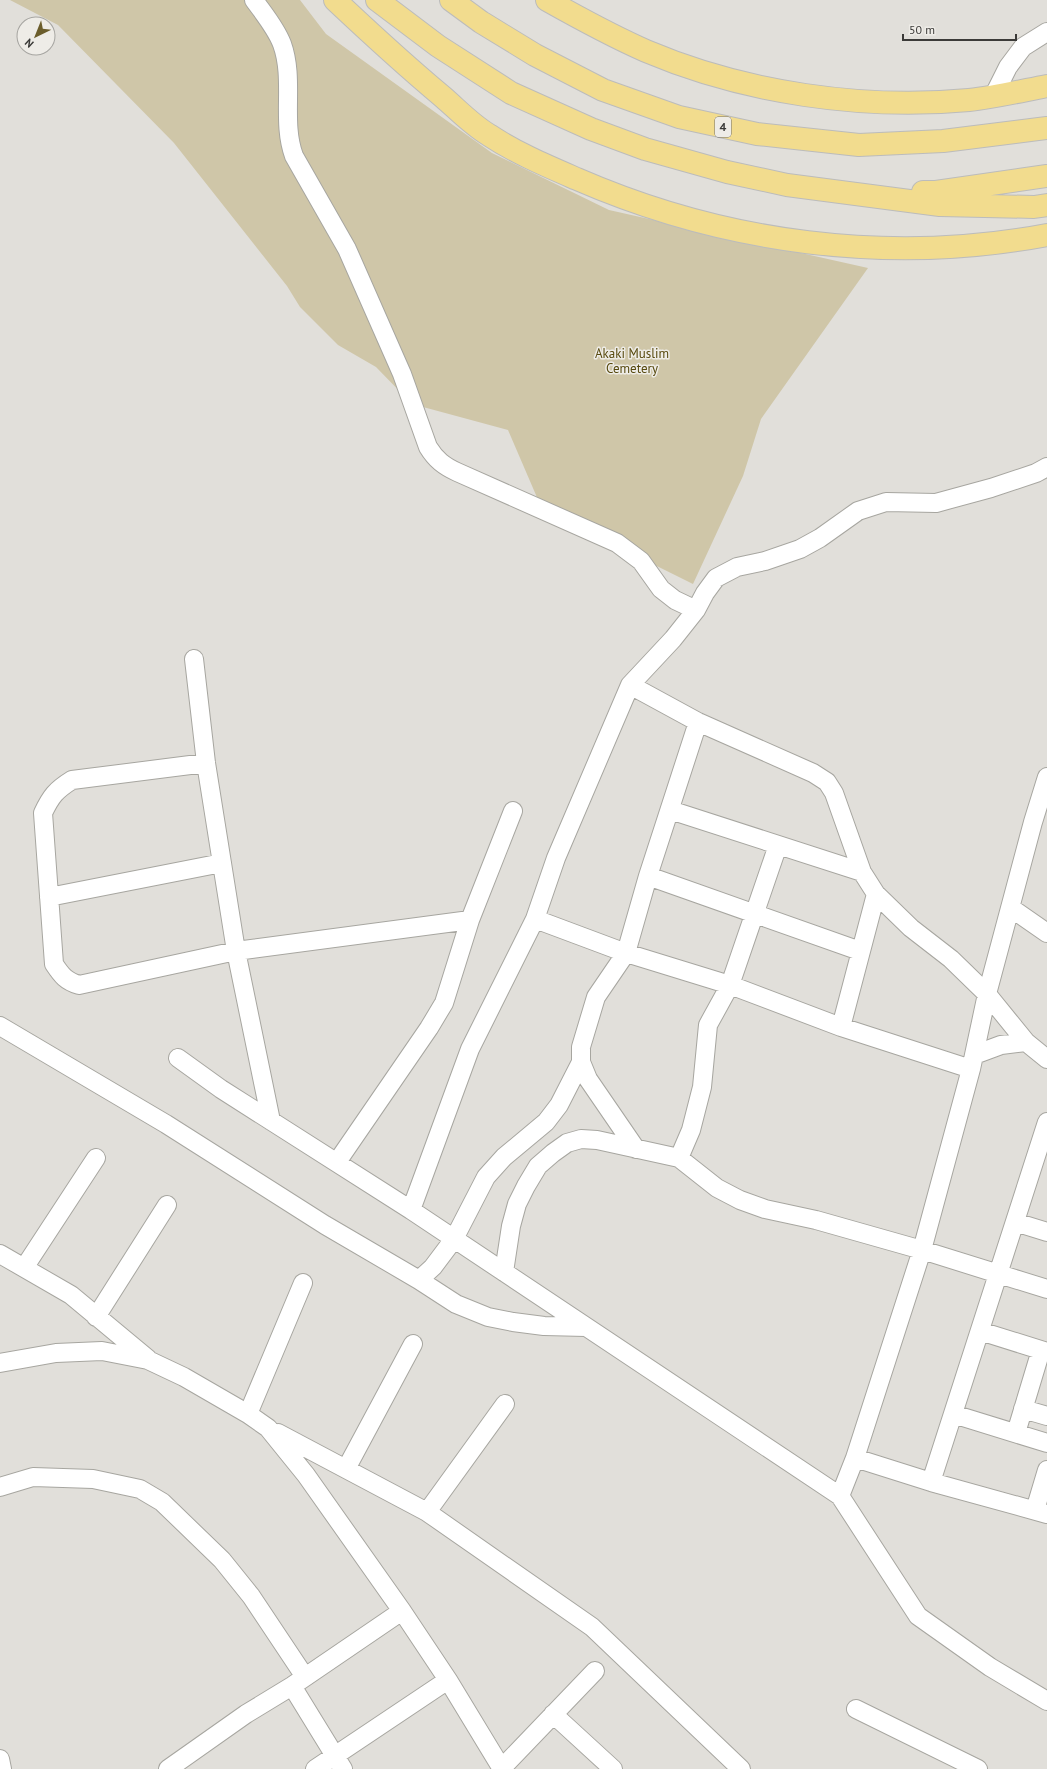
<svg xmlns="http://www.w3.org/2000/svg" width="1047" height="1769" viewBox="0 0 1047 1769" font-family="'PT Sans',sans-serif">
<rect width="100%" height="100%" fill="#e1dfda"/>
<path fill="#cfc6a8" d="M10,0H300L326,34L492,153L609,210L868,268L761,419L743,476L693,584L542,509L508,430L412,404L376,367L338,345L300,307L287,286L174,143L58,25Z"/>
<g fill="none" stroke-linecap="round" stroke-linejoin="round">
<g stroke="#a7a6a0" stroke-width="20">
<path id="minor" d="M254,0C264,14 276,28 282,44C295,80 281,121 294,156L347,249L402,374L428,447C436,460 444,466 457,472L617,543L641,561L661,589L675,600L696,610
M994,95L1008,67L1023,47L1047,32
M1047,467L1036,473L991,488L936,503L886,502L858,511L820,538L800,549L765,561L737,567L716,578L705,593L696,610L673,639L630,685L556,858L535,919L470,1049L411,1210L840,1496L918,1616L990,1667L1047,1701
M194,659L206,763L236,951L271,1121
M630,685L698,722L813,773L827,782L834,793L862,872L876,894L911,928L951,959L987,994L1026,1042L1047,1059
M206,763L72,780C56,790 51,796 43,813L54,964C62,976 66,981 79,985L236,951L470,920
M1047,777L1033,822L987,994L971,1069L922,1250L855,1458L931,1482L1047,1514
M670,810L862,872
M648,876L860,951
M49,897L222,863
M1011,908L1047,933
M535,919L626,953L730,985L841,1027L971,1069
M0,1026L166,1124L325,1225L419,1280L456,1304L488,1317L513,1322L544,1326L586,1327
M841,1027L876,894
M974,1055L1001,1045L1026,1042
M178,1058L221,1089L411,1210
M636,1149L588,1079L581,1062V1047L596,997L626,953L648,876L698,722
M679,1158L691,1130L702,1087L708,1025L730,985L778,845
M337,1162L429,1028L444,1003L470,920L513,811
M1015,1222L1047,1232
M0,1254L71,1295L148,1359
M24,1268L96,1158
M504,1272L511,1226L517,1204L526,1186L538,1166L553,1153L567,1143L581,1139L597,1140L679,1158L717,1188L740,1200L765,1209L816,1220L922,1250L1047,1289
M419,1280L433,1267L454,1239L486,1177L504,1157L546,1122L559,1105L581,1062
M96,1317L167,1205
M980,1331L1047,1352
M0,1363L56,1353L102,1351L148,1360L184,1377L248,1414L268,1428L306,1475L402,1611L448,1680L502,1769
M1023,1409L1047,1416
M248,1414L303,1283
M953,1414L1047,1443
M278,1433L427,1512L592,1627L741,1769
M1016,1433L1041,1350
M346,1469L413,1344
M931,1482L1047,1122
M0,1487L33,1477L93,1479L140,1489L162,1502L222,1560L251,1596L305,1677
M840,1496L855,1458
M1035,1510L1047,1470
M427,1512L505,1404
M292,1686L343,1769
M856,1709L978,1769
M553,1714L613,1769
M0,1759L2,1769
M168,1769L246,1714L292,1686L402,1611
M315,1769L448,1680
M501,1769L595,1671"/>
</g>
<g stroke="#bcbcbb" stroke-width="24">
<path id="trunk" d="M335,0C370,33 406,66 443,97C458,110 472,125 489,135C516,153 547,166 577,179C724,243 889,265 1047,235
M377,0L438,46L511,93L591,129L645,149L727,172L787,185L940,205L1034,207L1047,205
M451,0L481,22L535,55L603,90L679,117L757,134L859,145L943,141L1047,128
M547,0C579,18 612,36 646,51C745,93 863,110 969,100C995,97 1021,91 1047,86
M923,192H936L1047,176"/>
</g>
<use href="#minor" stroke="#fff" stroke-width="18"/>
<use href="#trunk" stroke="#f2dc8e" stroke-width="22"/>
</g>
<g text-anchor="middle" stroke-width="3" stroke-linejoin="round" paint-order="stroke">
<rect fill="#eeece7" stroke="#716f6c" stroke-width="1" x="715" y="117" width="16" height="20" rx="3"/>
<g font-size="12" font-weight="bold" fill="#3b3a38">
<text x="723" y="131">4</text>
</g>
<g font-size="13" fill="#57490e" stroke="#eeece7">
<text x="632" y="358">Akaki Muslim<tspan x="632" dy="15">Cemetery</tspan></text>
</g>
</g>
<g transform="translate(36 36) rotate(223)"><circle r="19" fill="#eeece7" stroke="#a6a5a1"/>
<path d="M0-3L7 15L0 10L-7 15Z" fill="#6b5d2b"/>
<text y="-6" font-size="11" font-weight="bold" text-anchor="middle" fill="#3b3a38">N</text>
</g>
<path d="M903 34v6h113v-6" fill="none" stroke="#3b3a38" stroke-width="2"/>
<text x="909" y="34" font-size="12" fill="#3b3a38" stroke="#eeece7" stroke-width="3" paint-order="stroke">50 m</text>
</svg>
